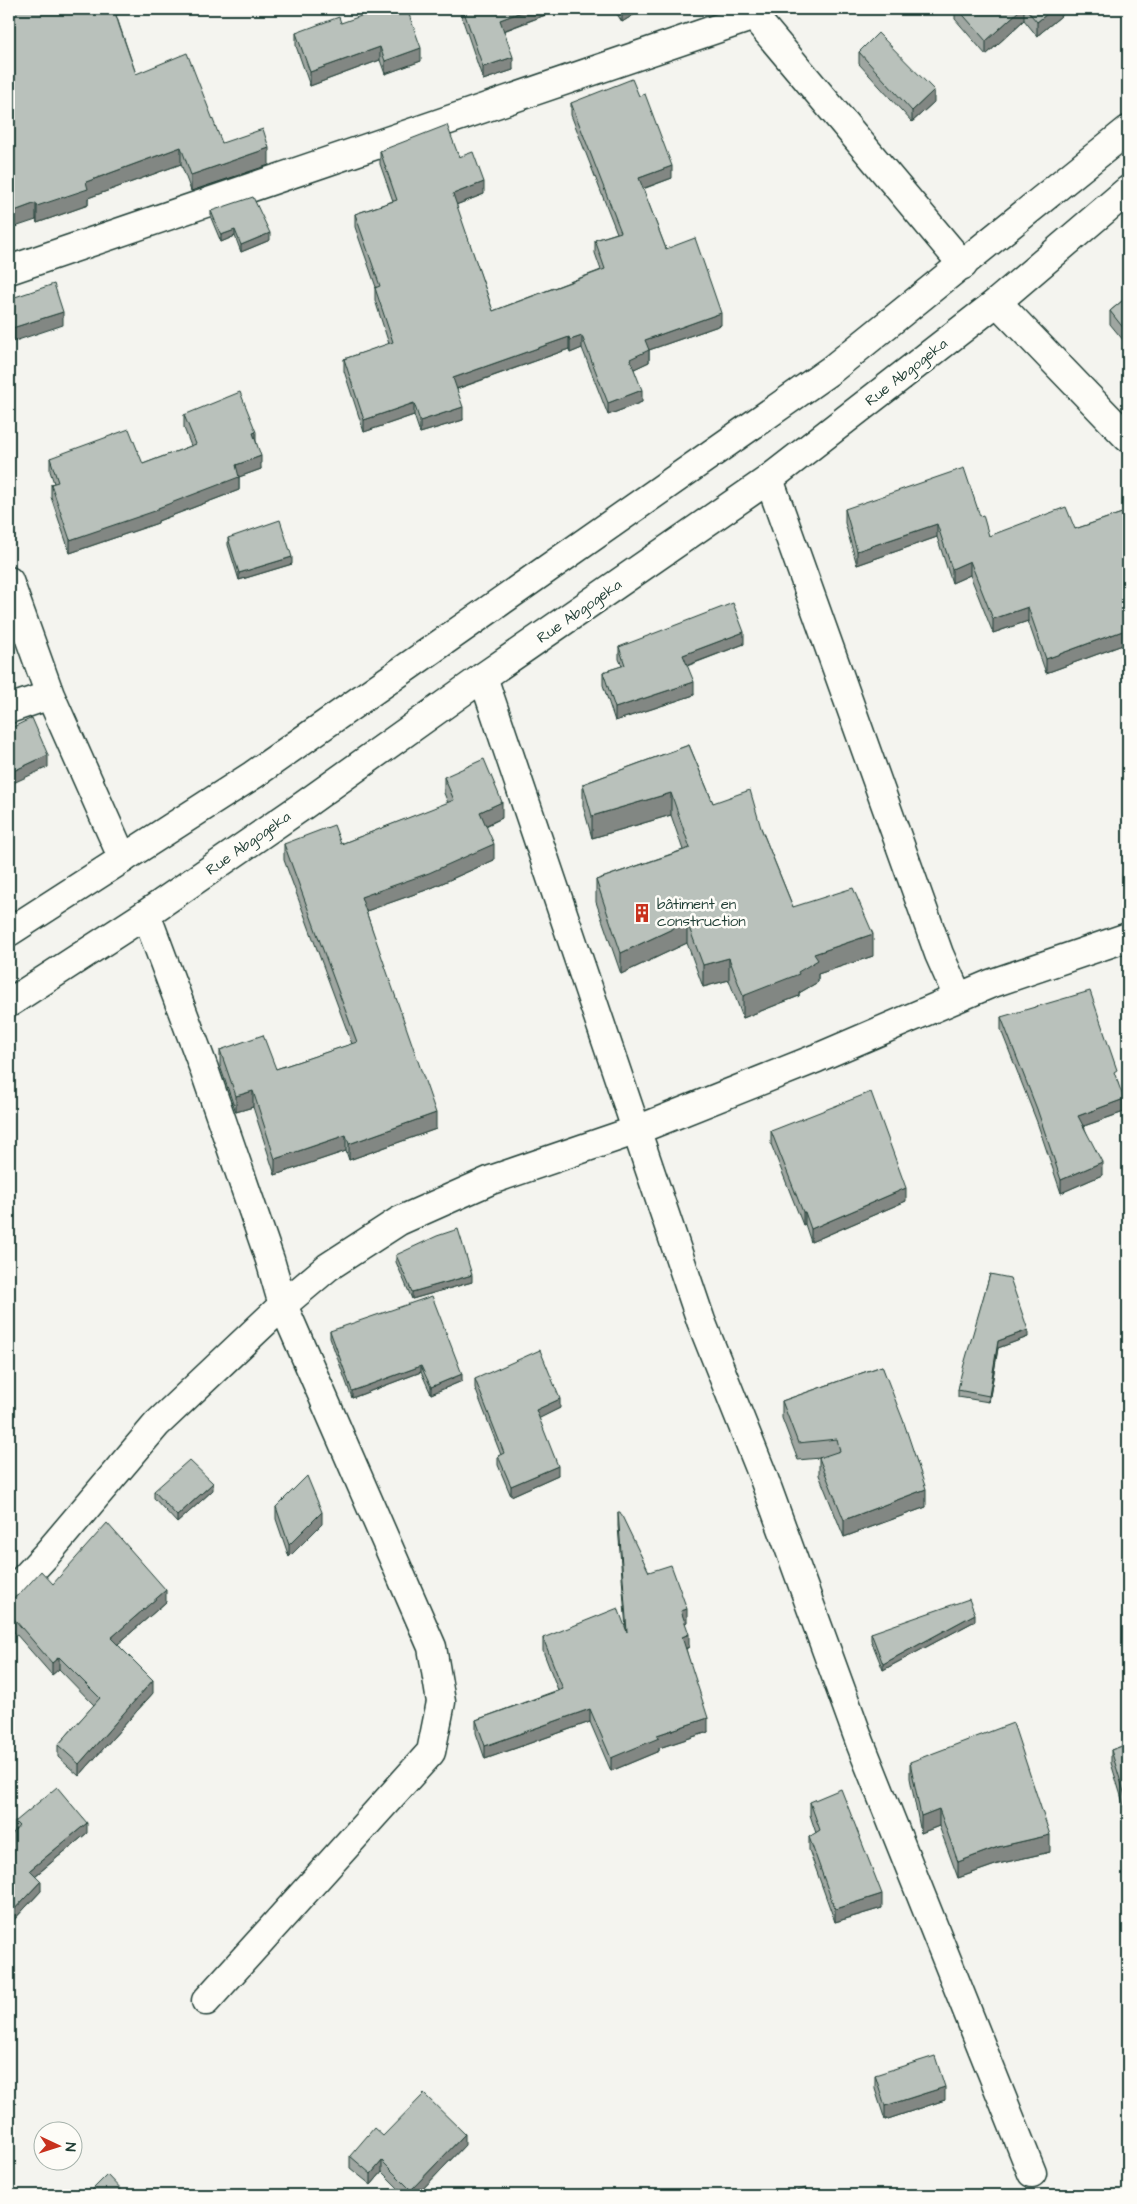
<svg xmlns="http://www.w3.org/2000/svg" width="1137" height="2204" viewBox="0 0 1137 2204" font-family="'Architects Daughter',sans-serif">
<rect width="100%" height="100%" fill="#f4f4ef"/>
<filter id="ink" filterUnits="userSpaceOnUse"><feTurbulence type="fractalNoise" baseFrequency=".02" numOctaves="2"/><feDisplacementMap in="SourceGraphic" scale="10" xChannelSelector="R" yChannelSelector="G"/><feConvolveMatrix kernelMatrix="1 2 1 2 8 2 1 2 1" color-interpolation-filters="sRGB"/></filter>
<g filter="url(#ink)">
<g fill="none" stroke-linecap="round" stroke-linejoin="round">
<g stroke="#1f3d34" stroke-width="31">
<path id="minor" d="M748,9L963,265
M9,270L754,16
M997,302L1128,438
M769,479L939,954L958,997
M9,581L50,695L123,859
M483,677L701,1321L763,1476L861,1745L1032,2173
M9,709L50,695
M146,914L204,1069L270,1260L283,1305L432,1647L441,1702L431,1752L206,2001
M9,1595L46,1555L157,1424L283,1305L328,1267L399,1221L491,1180L637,1130L817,1058L990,984L1128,937"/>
</g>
<g stroke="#1f3d34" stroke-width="31">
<path id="primary" d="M9,932L253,775L831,370L1128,130
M9,1003L146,914L304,805L483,677L769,479L997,302L1128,190"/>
</g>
<use href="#minor" stroke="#fdfcf7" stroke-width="28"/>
<use href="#primary" stroke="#fdfcf7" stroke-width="28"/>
</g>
<path fill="#9fa6a1" stroke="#1f3d34" d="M14,9H133L116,15L136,74L222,143L269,165L191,191L181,164L88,198V205L37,223L36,220Z
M459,9H561L504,31L513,70L483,80Z
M614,9H643L622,22Z
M955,9H1061V16L1037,36L1024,20L986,55L955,19Z
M341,23L421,61L385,74L380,60L310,86L296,46V33Z
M859,52L934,102L912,122L859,64Z
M571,103L672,178L643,189L666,249L721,325L649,350V362L634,369L642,402L608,415L582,348L570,353L569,349L457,389L463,420L420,433L414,415L364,432L344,371V359L389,344L375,300V288L376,287L355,227V214L393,201L380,164V151L459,157L484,194L456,205L493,311L601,270L595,253V240L617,233L571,115Z
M211,211L270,240L241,252L235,236L221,242L211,218Z
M1128,296V346L1110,324V311Z
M184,415L256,441L261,469L239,477V490L158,521V523L70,553L51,497V484L54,483L50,471V458L143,464L191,446L184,428Z
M845,509L980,516L989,536L1075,529L1128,511V643L1046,673L1028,621L993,633L970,575L952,583L937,537L857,565L845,523Z
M228,538L292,564L239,580L228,545Z
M744,644L687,666L694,695L615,721L603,685V672L622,666L619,659V647Z
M689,745L713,803L761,828L793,907L873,956L818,974V982L799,993V996L743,1018L729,980L703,987L687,943L621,974L596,902V880L683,850L671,815L592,838L583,806V784Z
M444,777L502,818L486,826L494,860L429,889L366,911L436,1129L349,1160L346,1151L275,1175L253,1107L236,1112L220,1066V1050L276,1069L352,1044L284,860V844H341L448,803L444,793Z
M1001,1017L1117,1079L1124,1112L1084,1126L1102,1175L1061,1193L1037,1122L1001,1030Z
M771,1131L906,1201L811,1242L805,1224L803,1225L771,1144Z
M396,1255L472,1282L412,1299L396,1262Z
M990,1274L1028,1337L998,1348L989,1402L958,1397V1390Z
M330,1331L462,1381L431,1394L421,1372L352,1398L330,1338Z
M882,1366L926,1507L844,1537L819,1475V1458H820L798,1460L782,1418V1401Z
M475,1379L560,1408L539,1418L558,1475L511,1496L498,1465V1456L501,1455L475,1388Z
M213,1490L177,1523L154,1498V1491Z
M276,1507L322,1524L289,1557L276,1519Z
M618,1512L649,1572L687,1622L685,1623L689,1647L686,1649L708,1732L659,1748V1751L611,1771L590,1722L485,1759L476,1733V1720L558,1690L543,1651V1638L626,1629L618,1526Z
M53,1584L166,1602L118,1644L153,1693L79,1776L58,1757V1745L94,1705L59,1669L52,1675L9,1626V1598H13Z
M975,1621L883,1670L871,1640V1633Z
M1128,1744V1819L1111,1763V1750Z
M910,1762L1050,1852L998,1864L958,1878L939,1826L921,1833L910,1778Z
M810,1802L882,1908L835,1922L809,1850V1837L816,1833L810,1815Z
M15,1822L87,1833L35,1876L41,1891L9,1925V1838L15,1832Z
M875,2075L945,2100L885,2120L875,2089Z
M383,2136L465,2145L417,2195H405L382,2172L371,2185L350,2168V2156Z"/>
<path fill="#828783" stroke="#1f3d34" d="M112,9H133L112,16Z
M529,9H561L500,32V20Z
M622,9H643L622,22Z
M1021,9H1024V20L986,55V41Z
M1053,9H1061V16L1037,36V22Z
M380,47V60L310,86V72Z
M421,48V61L385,74V61Z
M513,57V70L483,80V67Z
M934,90V102L912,122V111Z
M181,147V164L88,198V205L37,223V206L86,182Z
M269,148V165L191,191V175Z
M672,166V178L639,190V178Z
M484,182V194L453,206V194Z
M36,203V220L9,229V213Z
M235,230V236L221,242V235Z
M270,233V240L241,252V245Z
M63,312V325L9,343V329Z
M721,313V325L649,350V362L630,371V359L645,340Z
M582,336V348L570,353V340Z
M569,337V349L453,390V378Z
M642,390V402L608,415V403Z
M414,403V415L364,432V420Z
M463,407V420L420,433V421Z
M256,432V445L253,433Z
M261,456V469L239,477V490L158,521V523L70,553V540L158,508L236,465Z
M937,524V537L857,565V551Z
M292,557V564L239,580V573Z
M970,561V575L952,583V569Z
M1028,607V621L993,633V619Z
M1128,629V643L1046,673V659Z
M744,632V644L683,667V655Z
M694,682V695L615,721V708Z
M48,755V767L9,785V773Z
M671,793V815L592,838V816Z
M502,802V818L480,828V812Z
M494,844V860L429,889L361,913V897Z
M687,922V943L621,974V953Z
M873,934V956L818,974V982L799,993V996L743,1018V996L814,954Z
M729,958V980L703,987V965Z
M253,1091V1107L236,1112V1096Z
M1124,1099V1112L1078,1128V1116Z
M436,1113V1129L349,1160V1144Z
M346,1135V1151L275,1175V1159Z
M1102,1162V1175L1061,1193V1180Z
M906,1188V1201L811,1242V1229Z
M803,1212H805V1224L803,1225Z
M472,1275V1282L412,1299V1292Z
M1028,1330V1337L998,1348L989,1402V1396L998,1341Z
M421,1366V1372L352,1398V1391Z
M462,1374V1381L431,1394V1387Z
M560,1399V1408L536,1420V1410Z
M558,1466V1475L511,1496V1486Z
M213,1483V1490L177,1523V1516Z
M926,1489V1507L844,1537V1520Z
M322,1512V1524L289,1557V1545Z
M166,1590V1602L111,1650V1638Z
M687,1609V1622L681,1625V1611Z
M975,1614V1621L883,1670V1664Z
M689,1634V1647L682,1650V1637Z
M59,1657V1669L52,1675V1663Z
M153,1680V1693L79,1776V1764Z
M590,1709V1722L485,1759V1746Z
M708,1718V1732L659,1748V1751L611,1771V1758L657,1735Z
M939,1809V1826L921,1833V1816Z
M87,1823V1833L30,1880V1870Z
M1050,1835V1852L998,1864L958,1878V1862L998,1847Z
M41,1881V1891L9,1925V1915Z
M882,1894V1908L835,1922V1909Z
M945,2087V2100L885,2120V2106Z
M465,2134V2145L417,2195H411V2190Z
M382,2161V2172L371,2185V2174Z"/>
<path fill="#b9c1bb" stroke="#1f3d34" d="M14,9H114L120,28L136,74L187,53L222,143L263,129L269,148L191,175L181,147L86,182L88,189L37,206L36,203L9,213V10Z
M381,9H407L421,48L385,61L380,47L310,72L296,33L339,17L341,23Z
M463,9H529L500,20L513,57L483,67Z
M958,9H1021L986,41Z
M1026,9H1053L1037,22Z
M878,33L934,90L912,111L859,52Z
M632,79L639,96L645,94L672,166L639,178L666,249L695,238L721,313L645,340L649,350L630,359L642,390L608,403L582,336L570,340L569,337L453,378L463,407L420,421L414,403L364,420L344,359L393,342L375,288L380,286L355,214L397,200L380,151L447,125L459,157L473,152L484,182L453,194L493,311L605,269L595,240L621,232L571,103Z
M253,197L270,233L241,245L235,230L221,235L211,211Z
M54,284L63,312L9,329V299Z
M1128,296V334L1110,311Z
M240,392L256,432L253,433L261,456L236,465L239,477L158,508V510L70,540L51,484L58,482L50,458L129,429L143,464L196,444L184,415Z
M964,468L980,516L983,515L989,536L1066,507L1075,529L1128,511V629L1046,659L1028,607L993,619L970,561L952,569L937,524L857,551L845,509Z
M280,520L292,557L239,573L228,538Z
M733,603L744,632L683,655L694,682L615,708L603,672L625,665L619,647Z
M32,718L48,755L9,773V729Z
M689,745L713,803L750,790L761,828L793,907L853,888L873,934L814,954L818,960L798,972L799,974L743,996L729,958L703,965L687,922L621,953L596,880L690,848L671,793L592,816L583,784Z
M484,759L502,802L480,812L494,844L429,873L361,897L436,1113L349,1144L346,1135L275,1159L253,1091L236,1096L220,1050L263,1035L276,1069L357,1042L284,844L334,825L341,844L454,800L444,777Z
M1090,991L1117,1070L1114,1072L1124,1099L1078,1116L1102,1162L1061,1180L1037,1109L1001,1017Z
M871,1092L906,1188L811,1229L805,1212H803L771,1131Z
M458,1229L472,1275L412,1292L396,1255L437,1236Z
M990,1274L1010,1278L1028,1330L998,1341L989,1396L958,1390L961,1375Z
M432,1296L462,1374L431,1387L421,1366L352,1391L330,1331Z
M540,1350L560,1399L536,1410L558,1466L511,1486L498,1456L504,1453L475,1379Z
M882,1366L903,1420L926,1489L844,1520L819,1458L840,1451L837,1439L798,1443L782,1401Z
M189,1460L213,1483L177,1516L154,1491Z
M307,1476L322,1512L289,1545L276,1507Z
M618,1512H620L649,1572L671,1565L687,1609L681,1611L689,1634L682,1637L708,1718L657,1735L659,1738L611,1758L590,1709L485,1746L476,1720L563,1689L543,1638L618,1608L627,1632Z
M107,1523L166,1590L111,1638L153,1680L79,1764L58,1745L100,1698L59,1657L52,1663L9,1613V1598H13L20,1594L41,1571L53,1584Z
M969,1599L975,1614L883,1664L871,1633Z
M1013,1723L1050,1835L998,1847L958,1862L939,1809L921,1816L910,1762Z
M1128,1744V1805L1111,1750Z
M57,1787L87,1823L30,1870L41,1881L9,1915V1838L19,1826L15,1822Z
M841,1789L882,1894L835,1909L809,1837L820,1830L810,1802Z
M935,2056L945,2087L885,2106L875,2075Z
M424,2094L465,2134L411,2190L382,2161L371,2174L350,2156L374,2128L383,2136Z
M107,2175L126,2195H87Z
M806,2188L808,2195H784Z"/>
</g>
<defs>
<g id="building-bare" transform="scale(1.5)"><path d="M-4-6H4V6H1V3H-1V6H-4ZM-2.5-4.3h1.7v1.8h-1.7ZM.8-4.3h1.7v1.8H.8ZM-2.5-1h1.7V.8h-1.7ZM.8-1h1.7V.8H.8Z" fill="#c8321e" stroke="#fdfcf7" stroke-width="2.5" paint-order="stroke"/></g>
</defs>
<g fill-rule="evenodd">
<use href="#building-bare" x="642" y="913"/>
</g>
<g text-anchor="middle" stroke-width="5" stroke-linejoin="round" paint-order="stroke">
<g font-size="15" fill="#1f3d34" stroke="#fdfcf7">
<text transform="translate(906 372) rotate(-38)" y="5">Rue Abgogeka</text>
<text transform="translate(579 611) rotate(-35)" y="5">Rue Abgogeka</text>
<text transform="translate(248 843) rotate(-35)" y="5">Rue Abgogeka</text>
</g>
<g font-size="15" fill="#1f3d34" stroke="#fdfcf7" text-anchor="start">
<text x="657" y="909">bâtiment en<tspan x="657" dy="17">construction</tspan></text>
</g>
</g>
<rect width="1137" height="2204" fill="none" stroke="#fdfcf7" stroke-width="30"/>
<rect x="15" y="15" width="1107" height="2174" fill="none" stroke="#1f3d34" stroke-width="2" filter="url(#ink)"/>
<g transform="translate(58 2146) rotate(94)"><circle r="24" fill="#fdfcf7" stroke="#a4b0a9"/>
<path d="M0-4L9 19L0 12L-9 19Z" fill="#c8321e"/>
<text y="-8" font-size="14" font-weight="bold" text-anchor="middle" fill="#1f3d34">N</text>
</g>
</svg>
